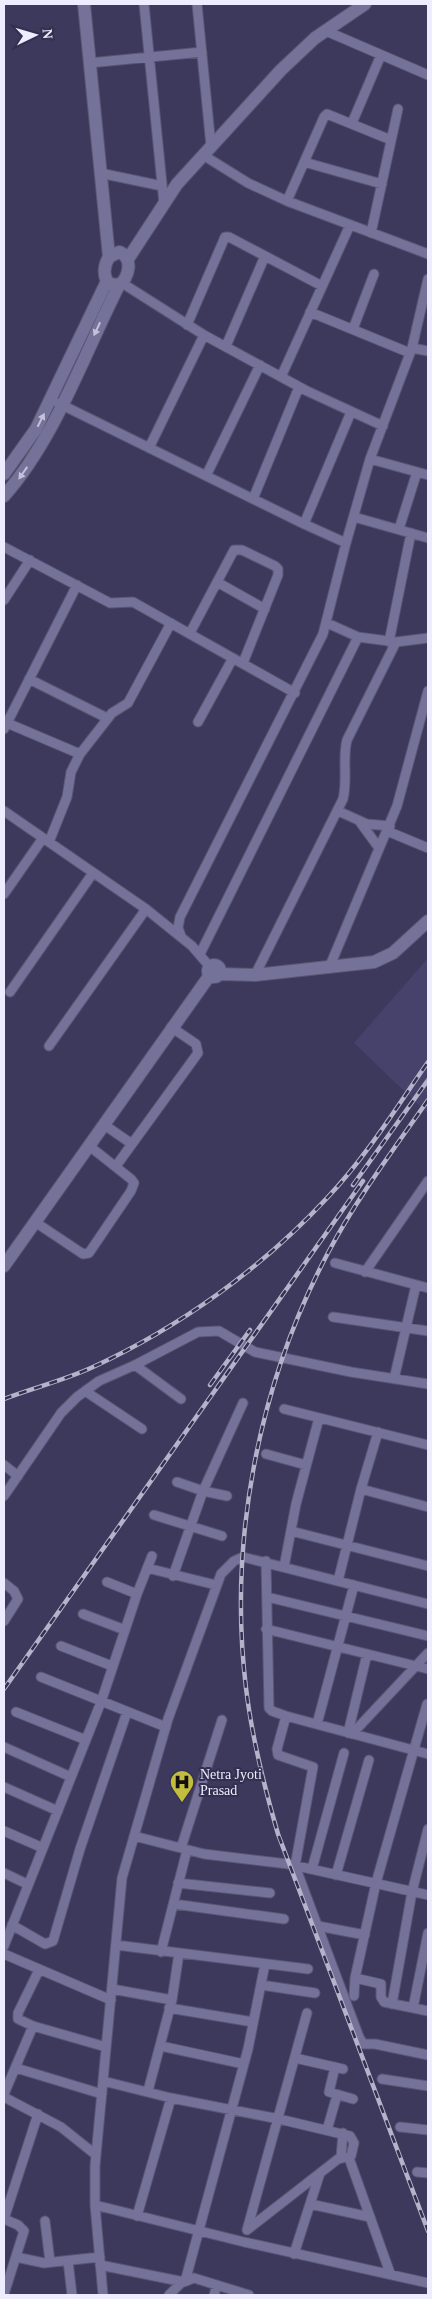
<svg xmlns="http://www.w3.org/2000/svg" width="432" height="2299" viewBox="0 0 432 2299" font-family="'Times New Roman',serif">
<rect width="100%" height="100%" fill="#3c395c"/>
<path fill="#46426b" d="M428,958V1114L354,1043Z"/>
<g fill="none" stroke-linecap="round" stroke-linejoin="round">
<g stroke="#595572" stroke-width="11">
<path id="street" d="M144,4L164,204
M197,4L211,146
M326,31L428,75
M89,63L202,52
M352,123L381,55
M203,155L248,183L287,201L428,254
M304,162L382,184
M100,173L162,186
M287,201L324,117L327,114L391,140
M371,233L398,109
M122,283L204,335L307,391L383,426
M310,312L410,353
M187,325L225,237H229L322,286
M353,329L374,274
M226,346L265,256
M412,348L428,351
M281,377L350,225
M58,403L304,524L346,543
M149,448L204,335
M370,459L428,475
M206,476L260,365
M253,499L299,387
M354,517L428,538
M304,524L351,412
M399,529L417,472
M4,547L110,603L133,602L295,693
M217,582L265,609
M4,600L30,560
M190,633L234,550H242L275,566L278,569V575L243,663
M358,637L396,642L428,638
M389,642L411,533
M29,679L107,718
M198,722L233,658
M7,723L80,754
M4,729L77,585
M4,811L146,909L192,946L210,967
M338,811L367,824L390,826
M360,822L379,848
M387,831L428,848
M49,842L67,797L71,772L80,754L112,713L128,703L171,623
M4,894L43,838
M181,936L178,928L180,917L323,634L346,543L370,459L412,348L428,279
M200,954L358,637L327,623
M329,968L397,806L428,691
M255,975L343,799C348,779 342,759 347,740L396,642
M10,992L93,873
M49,1046L146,909
M103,1124L132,1144
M116,1166L198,1053L196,1044L171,1027
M35,1222L83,1254L89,1253L131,1191L134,1183L131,1179L88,1145
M335,1263L428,1288
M365,1272L428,1181
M333,1317L428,1331
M135,1365L181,1399
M394,1379L416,1285
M85,1391L142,1429
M284,1409L428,1445
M266,1454L306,1465
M4,1465L18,1476
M177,1482L203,1491L227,1496
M361,1489L428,1507
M4,1496L61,1413L77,1397L99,1381L135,1365L198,1332L219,1331L255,1352L351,1372L428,1384
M154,1515L222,1536
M291,1531L428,1566
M266,1561L269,1708L272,1711L286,1716L428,1754
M284,1567L296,1504L319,1418
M147,1568L216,1585
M173,1576L203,1491L243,1403
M338,1581L361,1489L378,1432
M107,1582L137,1594
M4,1583L14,1591L18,1599L4,1621
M267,1597L428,1636
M83,1614L125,1630
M266,1629L428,1669
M61,1646L112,1666
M41,1677L166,1727
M16,1712L86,1740
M286,1716L277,1749L278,1755L313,1767L295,1866L359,2037L363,2044H375L428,2055
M317,1724L354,1585
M348,1733L367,1654
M352,1734L428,1653
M4,1747L71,1777
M4,1787L58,1811
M4,1831L43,1848
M134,1836L204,1854L288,1864L428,1895
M181,1848L222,1720
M312,1869L344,1753
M4,1873L27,1884
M336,1875L369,1760
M178,1883L270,1893
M174,1904L284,1919
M12,1925L45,1944L53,1941L80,1849L127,1712
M318,1926L365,1935
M116,1945L308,1969
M4,1946L101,1702L137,1594L152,1556
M161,1952L187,1850
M4,1954L111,2000
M39,1970L18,2013V2019L33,2026L106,2047
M355,1978L381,1984V1997L384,2002L428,2011
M261,1985L315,1993
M112,1989L172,2000
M354,1996L355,1978L376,1883L427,1704
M392,2004L412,1892L428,1829
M169,2008L253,2022
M413,2008L428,1933
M161,2046L244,2064
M295,2058L343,2069
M335,2067L329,2092L353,2099
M16,2068L102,2094
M382,2079L428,2086
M103,2081L171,2098L279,2119L350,2136L354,2143L351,2156L338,2159L247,2230
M148,2091L172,2000L179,1953
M4,2094L33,2026
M4,2097L61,2127L96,2155
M400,2127L428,2130
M327,2130L337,2095
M341,2157L343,2133
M349,2158L390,2273
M417,2172L428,2173
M310,2204L370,2217
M95,2205L244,2242L428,2283
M137,2216L171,2098
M4,2219L38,2114
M4,2219L18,2225L24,2231L4,2294
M45,2221L50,2262
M247,2230L307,2013
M294,2254L320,2173
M16,2257L44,2263L100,2257
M68,2261L72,2295
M100,2265L184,2282L194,2278L249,2295
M103,2295L95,2205V2166L122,1878L168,1719L221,1574L234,1561L243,1557L428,1604
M169,2295L186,2278L248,2049L265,1964
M214,2295L217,2285"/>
</g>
<g stroke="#595572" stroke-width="14">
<path id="secondary" d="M84,4L109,257C104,265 102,277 110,284L119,285C129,278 134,257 119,252L109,257
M128,259L177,184L281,70L315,38L365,4
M4,474L36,429L107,281
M4,496C55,439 84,354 119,285
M208 971a6 6 0 1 1 12 0a6 6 0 1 1-12 0Z
M220,974L255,975L374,962L393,953L428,921
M4,1266L210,975"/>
</g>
<use href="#street" stroke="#757299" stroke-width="9"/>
<use href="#secondary" stroke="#757299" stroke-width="12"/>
<g stroke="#b5b3ca" stroke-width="4.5">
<path id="rail" d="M428,1100C394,1149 357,1198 329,1251C259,1382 228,1540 246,1688C252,1738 264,1786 278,1834L428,2231
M353,1185L428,1080
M210,1385L250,1330
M4,1399C33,1388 65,1380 93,1367C180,1327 262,1268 327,1198C366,1157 396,1108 428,1062
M4,1689L363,1181"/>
</g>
<use href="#rail" stroke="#322f50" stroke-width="2.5" stroke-dasharray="8" stroke-linecap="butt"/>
</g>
<defs><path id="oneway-solid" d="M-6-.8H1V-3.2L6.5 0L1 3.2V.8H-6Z" transform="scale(1.25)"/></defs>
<g fill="#c4c2db">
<use href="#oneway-solid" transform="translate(97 329) rotate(115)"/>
<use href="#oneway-solid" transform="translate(41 420) rotate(-63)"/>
<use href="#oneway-solid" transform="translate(23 473) rotate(125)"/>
</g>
<defs>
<g id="hospital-pin" transform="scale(1.25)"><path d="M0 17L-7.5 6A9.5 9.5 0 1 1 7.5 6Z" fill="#c2bd3f" stroke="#322f50"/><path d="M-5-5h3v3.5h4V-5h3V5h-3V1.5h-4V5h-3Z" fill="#111"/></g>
</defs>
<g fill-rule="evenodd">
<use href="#hospital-pin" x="182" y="1782"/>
</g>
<g text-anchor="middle" stroke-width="4" stroke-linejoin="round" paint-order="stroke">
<g font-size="14" fill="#eeedff" stroke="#322f50" text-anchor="start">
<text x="200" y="1779">Netra Jyoti<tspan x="200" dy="16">Prasad</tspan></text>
</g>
</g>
<rect width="432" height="2299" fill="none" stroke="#eeedff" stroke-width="10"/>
<g transform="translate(35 35) rotate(85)" stroke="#322f50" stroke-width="4" paint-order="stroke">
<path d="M0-4L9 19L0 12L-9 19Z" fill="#eeedff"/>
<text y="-8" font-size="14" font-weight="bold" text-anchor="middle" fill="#eeedff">N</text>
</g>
</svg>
